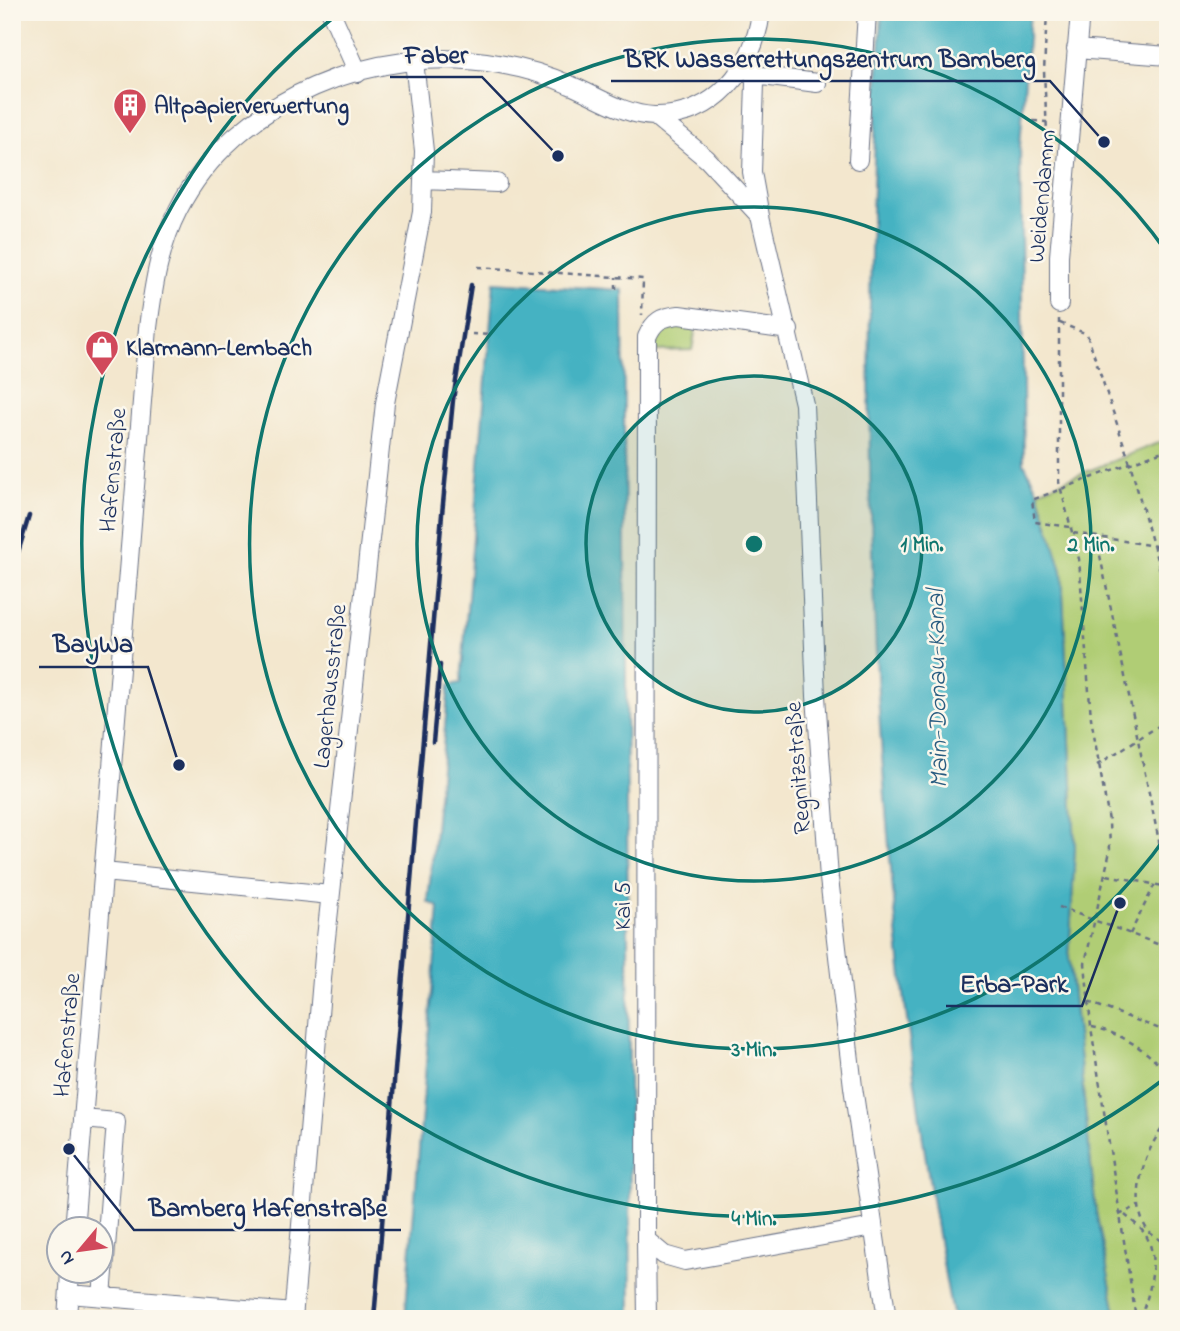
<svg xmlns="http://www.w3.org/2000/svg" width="1180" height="1331" viewBox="0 0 1180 1331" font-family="'Indie Flower',sans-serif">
<rect width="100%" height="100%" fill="#fbf7ec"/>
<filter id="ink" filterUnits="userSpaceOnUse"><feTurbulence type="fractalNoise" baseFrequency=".0143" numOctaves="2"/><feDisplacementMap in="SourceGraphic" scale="14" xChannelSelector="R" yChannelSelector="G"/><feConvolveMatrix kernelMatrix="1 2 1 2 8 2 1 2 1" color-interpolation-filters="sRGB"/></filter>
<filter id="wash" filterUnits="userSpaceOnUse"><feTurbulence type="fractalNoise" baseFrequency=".00686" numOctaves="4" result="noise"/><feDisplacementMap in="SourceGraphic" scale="28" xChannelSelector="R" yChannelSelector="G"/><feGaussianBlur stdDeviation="1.57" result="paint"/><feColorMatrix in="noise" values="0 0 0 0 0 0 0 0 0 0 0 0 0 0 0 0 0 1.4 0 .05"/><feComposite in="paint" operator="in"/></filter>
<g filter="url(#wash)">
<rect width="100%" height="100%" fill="#f3e7ce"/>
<path fill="#b0cd74" stroke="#667e69" stroke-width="2" d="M697,320L692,350L656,351L652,341L665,323Z
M1168,439V1319H1117L1096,1212L1069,958L1075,848L1062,571L1038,491Z"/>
<path fill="#45b2c2" stroke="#307090" stroke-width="2" d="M882,12H1030L1020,146L1024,463L1038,491L1062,571L1075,848L1069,958L1096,1212L1117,1319H953C873,894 853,443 882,12Z
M494,282L623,290L631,1319H405L439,907L428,902L449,685L461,683Z"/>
</g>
<g filter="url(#ink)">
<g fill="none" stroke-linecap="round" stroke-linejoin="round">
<g stroke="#676f85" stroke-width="20">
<path id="minor" d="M331,12L358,73
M1076,49L1168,56
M751,55L755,83L752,172L760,216L804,404L816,696L829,878L853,1087L887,1319
M754,75L817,83
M655,116L707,159L758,214
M858,160L867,12
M424,180L497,183
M1059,304V256L1080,12
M789,330L679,315C661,317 654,321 647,337L646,1240L664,1255L685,1261L873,1227
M104,872L330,895
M83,1119L116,1122L102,1297
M74,1230L148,328C153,288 159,247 178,210C235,98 377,42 499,64C523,68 548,75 570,85C597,96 624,115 654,116C715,118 754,68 761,12
M646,1240L647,1319
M69,1294L294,1313
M67,1319L70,1272
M293,1319L324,956L385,403L422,212L424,151L414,61"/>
</g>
<path stroke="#676f85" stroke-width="2.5" stroke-dasharray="5 5" stroke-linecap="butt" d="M1047,12L1044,71L1049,173
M1033,121L1047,122
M1163,215L1168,208
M478,267L643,279L642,315
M616,289V277
M1059,319V482L1079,559L1091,718L1109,821L1110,851L1085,963L1091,1027L1136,1319
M1060,323L1087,334L1130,463L1168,599
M472,334L490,335
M1070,527L1035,522L1032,500L1168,449
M1073,533L1168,548
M1096,536L1168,885
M1097,765L1168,720
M1107,875L1168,887
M1059,907L1168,948
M1130,934L1155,884
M1088,1002L1168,1032
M1092,1027C1119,1032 1155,1053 1168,1078
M1168,1122C1145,1145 1126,1204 1149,1232C1154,1237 1162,1240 1168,1245
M1119,1215L1138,1206
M1125,1215C1131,1220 1140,1227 1145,1234C1160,1257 1150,1296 1139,1319"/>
<use href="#minor" stroke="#fff" stroke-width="18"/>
<path stroke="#1b2f5e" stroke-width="4.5" d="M12,572L29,516
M433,742L440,665
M374,1319L442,514L453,400L471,285"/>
</g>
</g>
<circle cx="754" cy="544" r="168" fill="#0f766e" fill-opacity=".12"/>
<g fill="none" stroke="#0f766e" stroke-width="3.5">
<circle cx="754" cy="544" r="168"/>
<circle cx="754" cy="544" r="337"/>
<path d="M1168 834A505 505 0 1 1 1168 254"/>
<path d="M1164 1079A674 674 0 0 1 339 13"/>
</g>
<defs>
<g id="building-pin" transform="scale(1.75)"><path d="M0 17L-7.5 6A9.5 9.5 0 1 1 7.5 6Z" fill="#d1495b" stroke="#fbf7ec"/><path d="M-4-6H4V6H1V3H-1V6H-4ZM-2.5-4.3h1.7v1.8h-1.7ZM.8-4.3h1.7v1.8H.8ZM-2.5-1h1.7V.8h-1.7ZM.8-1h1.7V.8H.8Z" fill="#fff"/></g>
<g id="shop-pin" transform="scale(1.75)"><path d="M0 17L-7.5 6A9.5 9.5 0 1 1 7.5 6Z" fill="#d1495b" stroke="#fbf7ec"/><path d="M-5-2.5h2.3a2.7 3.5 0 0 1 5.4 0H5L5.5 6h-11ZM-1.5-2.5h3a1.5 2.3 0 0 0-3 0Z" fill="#fff"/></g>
</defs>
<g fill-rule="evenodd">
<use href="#building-pin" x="130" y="105"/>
<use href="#shop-pin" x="102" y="347"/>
</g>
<g text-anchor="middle" stroke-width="5" stroke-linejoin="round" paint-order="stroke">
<g font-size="24" font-weight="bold" fill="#1b2f5e" stroke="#fbf7ec" text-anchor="start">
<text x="154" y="113">Altpapierverwertung</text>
<text x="126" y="355">Klarmann-Lembach</text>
</g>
<g font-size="24" fill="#1b2f5e" stroke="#fbf7ec">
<text transform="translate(1041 196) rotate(-85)" y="8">Weidendamm</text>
<text transform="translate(112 470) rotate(-85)" y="8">Hafenstraße</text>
<text transform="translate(329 686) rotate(-84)" y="8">Lagerhausstraße</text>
<text transform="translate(797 768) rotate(-94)" y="8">Regnitzstraße</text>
<text transform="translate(622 906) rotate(-90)" y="8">Kai 5</text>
<text transform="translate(66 1035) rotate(-85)" y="8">Hafenstraße</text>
</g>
<g font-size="26" font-style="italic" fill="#2a5d81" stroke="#fbf7ec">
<text transform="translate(936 689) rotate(-91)" y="9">Main-Donau-Kanal</text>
</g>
</g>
<circle cx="754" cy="544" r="10" fill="#0f766e" stroke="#fbf7ec" stroke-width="3.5"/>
<g font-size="21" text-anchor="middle" font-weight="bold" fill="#0f766e" stroke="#fbf7ec" stroke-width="5" stroke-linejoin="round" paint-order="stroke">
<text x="922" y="551">1 Min.</text>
<text x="1091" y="551">2 Min.</text>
<text x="754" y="1056">3 Min.</text>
<text x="754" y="1225">4 Min.</text>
</g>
<path fill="none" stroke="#1b2f5e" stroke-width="2.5" d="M558 156L482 77H390M1104 142L1050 81H611M179 765L148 667H39M1120 903L1082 1006H946M69 1149L134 1230H401"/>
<g fill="#1b2f5e" stroke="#fbf7ec" stroke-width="2.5">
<circle cx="558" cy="156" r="7"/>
<circle cx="1104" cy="142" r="7"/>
<circle cx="179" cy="765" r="7"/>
<circle cx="1120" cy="903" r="7"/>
<circle cx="69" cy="1149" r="7"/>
</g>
<g font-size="26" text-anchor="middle" font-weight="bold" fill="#1b2f5e" stroke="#fbf7ec" stroke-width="5" stroke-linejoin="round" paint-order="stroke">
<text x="436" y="63">Faber</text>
<text x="830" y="67">BRK Wasserrettungszentrum Bamberg</text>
<text x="93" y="652">BayWa</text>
<text x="1014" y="992">Erba-Park</text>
<text x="268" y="1216">Bamberg Hafenstraße</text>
</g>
<rect width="1180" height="1331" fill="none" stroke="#fbf7ec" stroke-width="42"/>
<g transform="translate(80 1250) rotate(241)"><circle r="33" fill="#fbf7ec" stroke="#a1a7b3" stroke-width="2"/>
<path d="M0-5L12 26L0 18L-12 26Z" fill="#d1495b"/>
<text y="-10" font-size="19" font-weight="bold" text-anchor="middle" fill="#1b2f5e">N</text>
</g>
</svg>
